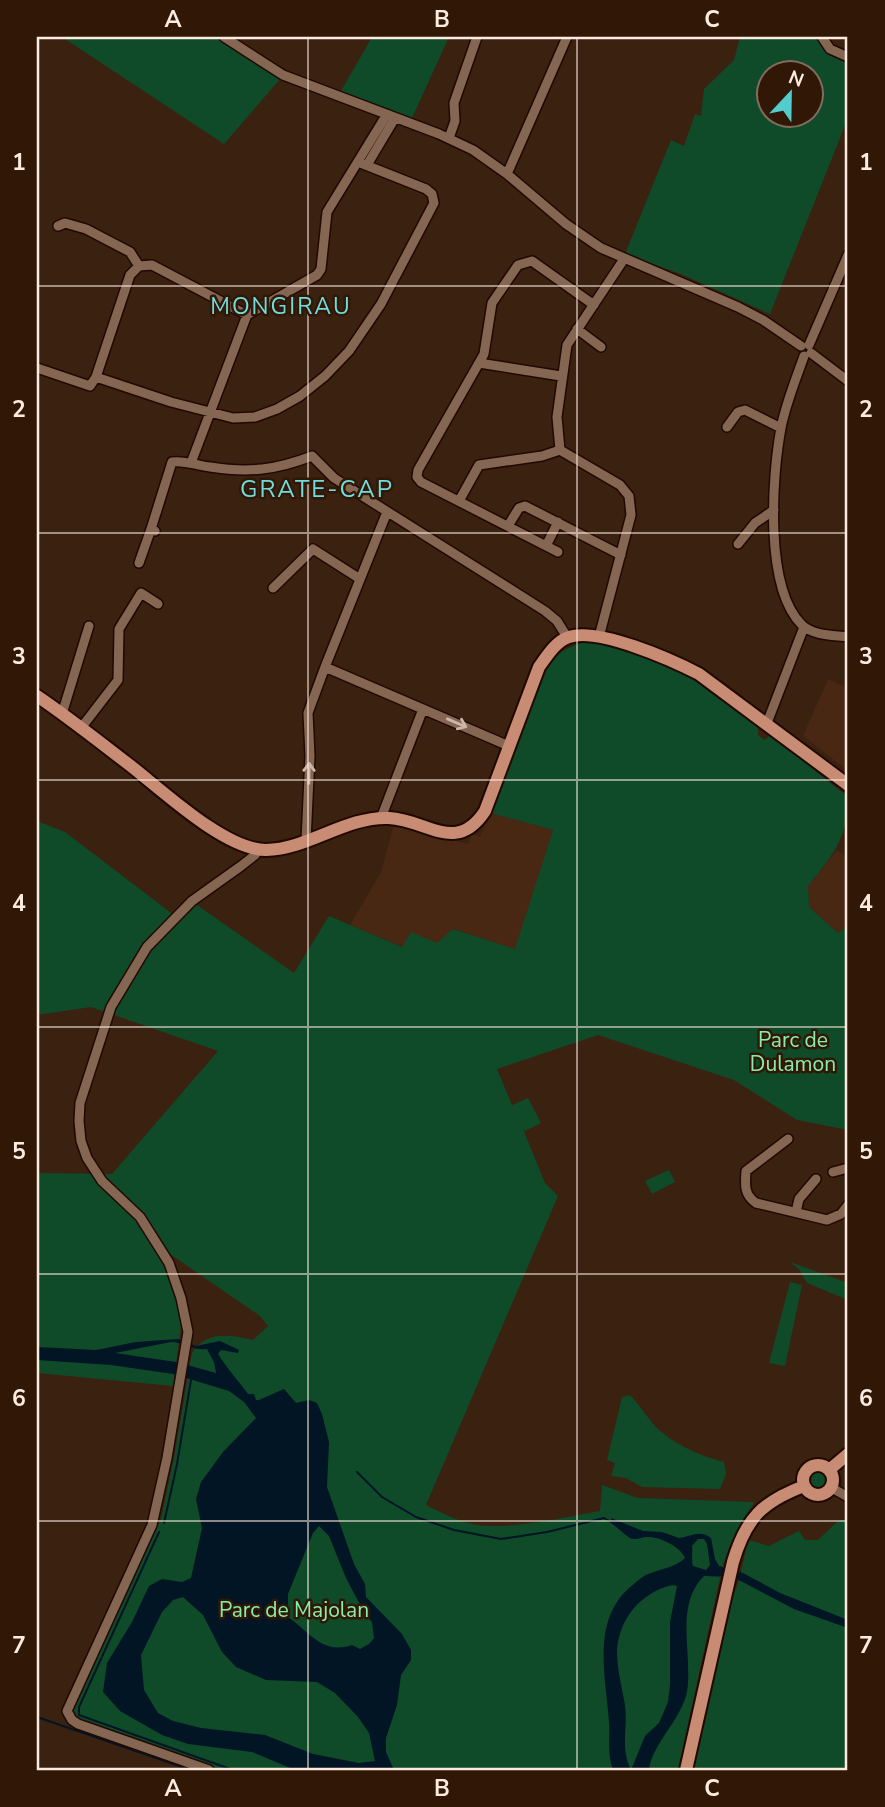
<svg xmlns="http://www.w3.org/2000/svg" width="885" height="1807" viewBox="0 0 885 1807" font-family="'Nunito Sans',sans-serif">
<rect width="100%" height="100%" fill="#3b2110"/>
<path fill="#482812" d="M828,679L848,688V771L803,736Z
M491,813L553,830L516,950L454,929L437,944L403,947L350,925L381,872L394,824L468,844L472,834L480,836Z
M837,850L848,858V926L838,933L809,907L808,886Z"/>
<path fill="#0f4b29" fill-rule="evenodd" d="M62,37H231L287,71L224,144Z
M372,37H449L412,118L341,91Z
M740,37H820L848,60V118L770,314L681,274L625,254L671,140L684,146L695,114L701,116L704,89L734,60ZM770,74H812V116H770Z
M586,642C615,644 673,664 698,681C719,695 738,712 758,727V735L765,740L769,736L773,737L848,797C848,838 833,855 808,886L809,907L838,933L848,926V1130L797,1120L734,1080L598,1035L497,1069L512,1105L528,1098L541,1123L525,1131L523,1129L545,1183L558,1196L426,1505C442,1513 459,1522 477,1525C510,1530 566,1517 600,1511L602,1485L638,1498L754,1502L729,1548L723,1565L722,1577H720L678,1770H219L79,1721L74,1715V1705L161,1519L174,1458L192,1353C207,1330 229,1335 253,1340L268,1326L260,1316L170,1254L163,1263L176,1300L181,1326L173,1386L37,1373V1173L112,1174L218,1051L91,1007L37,1015V821L65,832L179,919L197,905L294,973L329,916L402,947L411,932L437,943L453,929L515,949L553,830L491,813L540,679C552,656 561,649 586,642Z
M669,1170L675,1182L652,1194L645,1181Z
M790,1262L848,1283V1300L807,1283L799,1269Z
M790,1282L802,1285L785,1366L769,1363Z
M630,1395C640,1405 649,1421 659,1430C678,1446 700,1456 724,1462L726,1474L720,1489L642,1487L626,1478L611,1476L615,1463L607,1460L622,1397Z
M808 1480a10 10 0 1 1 20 0a10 10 0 1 1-20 0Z
M848,1519V1770H694L733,1595C743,1577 742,1558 749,1540L769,1546L799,1531L805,1540H818L838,1521Z"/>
<path fill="#021525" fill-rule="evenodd" d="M178,1339L196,1346L220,1341L239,1350L238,1353L221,1350L218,1354C228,1370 238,1380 248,1394H254L256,1400H259L284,1389L296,1403L309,1400L317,1403L322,1414L329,1442L327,1487L354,1564L365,1584L366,1597L402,1634L411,1650V1660L401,1675L397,1705L386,1738V1752L394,1770H295L252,1752L188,1744L162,1735L120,1711L103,1692L107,1663L132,1622L149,1586L162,1579L182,1582L191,1578L202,1528L196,1499L201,1482L223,1452L256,1418L244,1402L229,1391L173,1374L111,1365L37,1360V1347L96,1350L136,1342ZM171,1342C184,1342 193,1351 207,1349L214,1362L216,1373L176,1362L115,1353ZM319,1526L329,1536L346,1578L365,1614L372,1622L374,1638L369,1644L360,1649L352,1645C322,1655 311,1633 288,1617V1594L313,1533ZM183,1597L203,1615L222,1652L236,1667L266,1680L317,1682L335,1693L358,1717L369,1733L375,1761L359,1763L313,1754L265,1735L201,1728L173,1721L158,1713L144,1690L141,1655L162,1612L173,1600Z
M611,1518L643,1531L662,1532L679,1538C691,1537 699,1529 711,1538L715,1559L719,1566L743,1573L780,1593L848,1620V1628L794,1609L733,1577L704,1576C674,1606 693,1654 687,1692C681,1720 652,1744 649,1770H613C607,1754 610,1739 609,1722C606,1678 591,1622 629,1588C634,1584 640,1578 646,1575C659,1569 675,1568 685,1558C681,1547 659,1536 647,1537C641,1537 637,1541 630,1538C624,1534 618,1528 612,1524ZM698,1539H704L707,1544L710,1565L706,1570L693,1566C691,1560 693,1553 692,1546ZM672,1585L677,1586L670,1622V1685L668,1702L659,1723L645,1736L631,1770C620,1748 628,1728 625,1705C622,1687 617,1670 617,1651C619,1619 640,1593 672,1585Z"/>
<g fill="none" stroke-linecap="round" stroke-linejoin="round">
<path stroke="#021525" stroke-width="2" d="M357,1472L382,1497L416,1517L454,1530L501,1539L547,1532L604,1518L613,1523
M164,1523L177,1464L191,1380
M159,1532L79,1707V1715L233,1770
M37,1717L191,1770"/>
<g stroke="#210900" stroke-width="12">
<path id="minor" d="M224,37L283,75L439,134L473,150L507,174L566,224L601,248L738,307L763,320L801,346
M822,37L830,49L848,57
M449,138L455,121L454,103L477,37
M367,165L395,118
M507,174L567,37
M58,226L65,223L86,229L130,252L139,266
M247,315L152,265L139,266L130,275L96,377L171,402L233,418L255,417L277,409L300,396L325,376L349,351L381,304L434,203L432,194L426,189L358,162
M577,329L601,347
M809,345L848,255
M811,353L848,381
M804,356C796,379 786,403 781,428C772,476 764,588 802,625C814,636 834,635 848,637
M479,363L561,376
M37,368L90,386L96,377
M727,427L738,412L745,410L781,428
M560,450L620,485L629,496L631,515L599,637
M560,450L557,417L567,345L624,259
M191,463L247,315L317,275L321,269L327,212L387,114
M459,501L479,465L542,456L560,450
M508,526L519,508L525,506L621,555
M155,531L151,529L172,462C185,460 198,466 210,467C249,473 276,470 312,456L334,478L545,611L557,621L567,637
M738,544L755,523L774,510
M546,546L558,522
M558,552L421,482L417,477L418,470L484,354L492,303L518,265L532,261L594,305
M139,563L151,529
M273,588L313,549L360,579
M325,667L387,512
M62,714L89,626
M767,723L804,627
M81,728L118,680L119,629L141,593L158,604
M381,818L423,709
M306,841L310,756L308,713L325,667L509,746
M788,1139L746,1171C745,1185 744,1195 756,1203L827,1220L841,1214L848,1205
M833,1172L848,1168
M796,1212L799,1199L816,1179
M832,1488L848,1497
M209,1770L78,1724L72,1720L67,1711L152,1525L167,1458L188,1332L181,1298L169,1263L140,1217L102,1181L87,1158L81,1141L79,1121L80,1103L111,1007L147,947L192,901L241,866L255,855L257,849"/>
</g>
<g stroke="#210900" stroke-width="16">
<path id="major" d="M37,696C68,717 97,740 127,763C160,788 224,850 266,850C309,849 346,816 389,818C428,820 456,855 485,811L539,667C547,656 556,641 569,637C598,627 672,660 699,674L848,785
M803 1480a15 15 0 1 1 30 0a15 15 0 1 1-30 0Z
M829,1470L848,1454
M686,1770L733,1562C746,1518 762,1502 804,1486"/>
</g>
<use href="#minor" stroke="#856653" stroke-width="9"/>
<use href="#major" stroke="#c78c73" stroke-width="12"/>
</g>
<defs><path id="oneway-shaft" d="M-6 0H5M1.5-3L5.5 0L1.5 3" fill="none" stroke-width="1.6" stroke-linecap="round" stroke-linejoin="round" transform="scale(1.75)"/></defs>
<g stroke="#cdb6a8">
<use href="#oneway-shaft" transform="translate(457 723) rotate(23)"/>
<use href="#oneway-shaft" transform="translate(309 773) rotate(-89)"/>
</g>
<path fill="none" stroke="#fdebe0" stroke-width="2" stroke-opacity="0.55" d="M308,37V1770M577,37V1770M37,286H848M37,533H848M37,780H848M37,1027H848M37,1274H848M37,1521H848"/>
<g text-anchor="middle" stroke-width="5" stroke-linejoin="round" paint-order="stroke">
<g font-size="21" fill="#88edaa" stroke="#301706">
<text x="793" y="1047">Parc de<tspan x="793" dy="24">Dulamon</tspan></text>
<text x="294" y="1617">Parc de Majolan</text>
</g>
<g font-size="23" letter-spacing="2" fill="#70dcdc" stroke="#301706">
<text x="281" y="314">MONGIRAU</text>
</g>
<g font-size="24" letter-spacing="2" fill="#70dcdc" stroke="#301706">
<text x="317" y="497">GRATE-CAP</text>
</g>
</g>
<rect width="885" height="1807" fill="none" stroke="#301706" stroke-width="77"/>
<g transform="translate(790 94) rotate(22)"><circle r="33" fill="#301706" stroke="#826c5d" stroke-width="2"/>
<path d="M0-5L12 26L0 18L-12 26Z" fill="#52cdcd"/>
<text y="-10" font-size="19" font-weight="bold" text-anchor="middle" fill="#fdebe0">N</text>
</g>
<rect x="38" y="38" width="808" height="1731" fill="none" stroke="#fdebe0" stroke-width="2.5"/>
<g font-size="23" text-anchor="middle" font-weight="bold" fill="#fdebe0">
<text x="173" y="27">A</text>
<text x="442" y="27">B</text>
<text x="712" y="27">C</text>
<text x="19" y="170">1</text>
<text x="866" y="170">1</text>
<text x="19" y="417">2</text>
<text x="866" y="417">2</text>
<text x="19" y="664">3</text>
<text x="866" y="664">3</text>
<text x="19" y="911">4</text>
<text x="866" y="911">4</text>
<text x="19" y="1159">5</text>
<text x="866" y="1159">5</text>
<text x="19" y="1406">6</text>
<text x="866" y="1406">6</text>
<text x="19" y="1653">7</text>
<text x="866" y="1653">7</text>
<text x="173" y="1796">A</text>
<text x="442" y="1796">B</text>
<text x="712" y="1796">C</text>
</g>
</svg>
